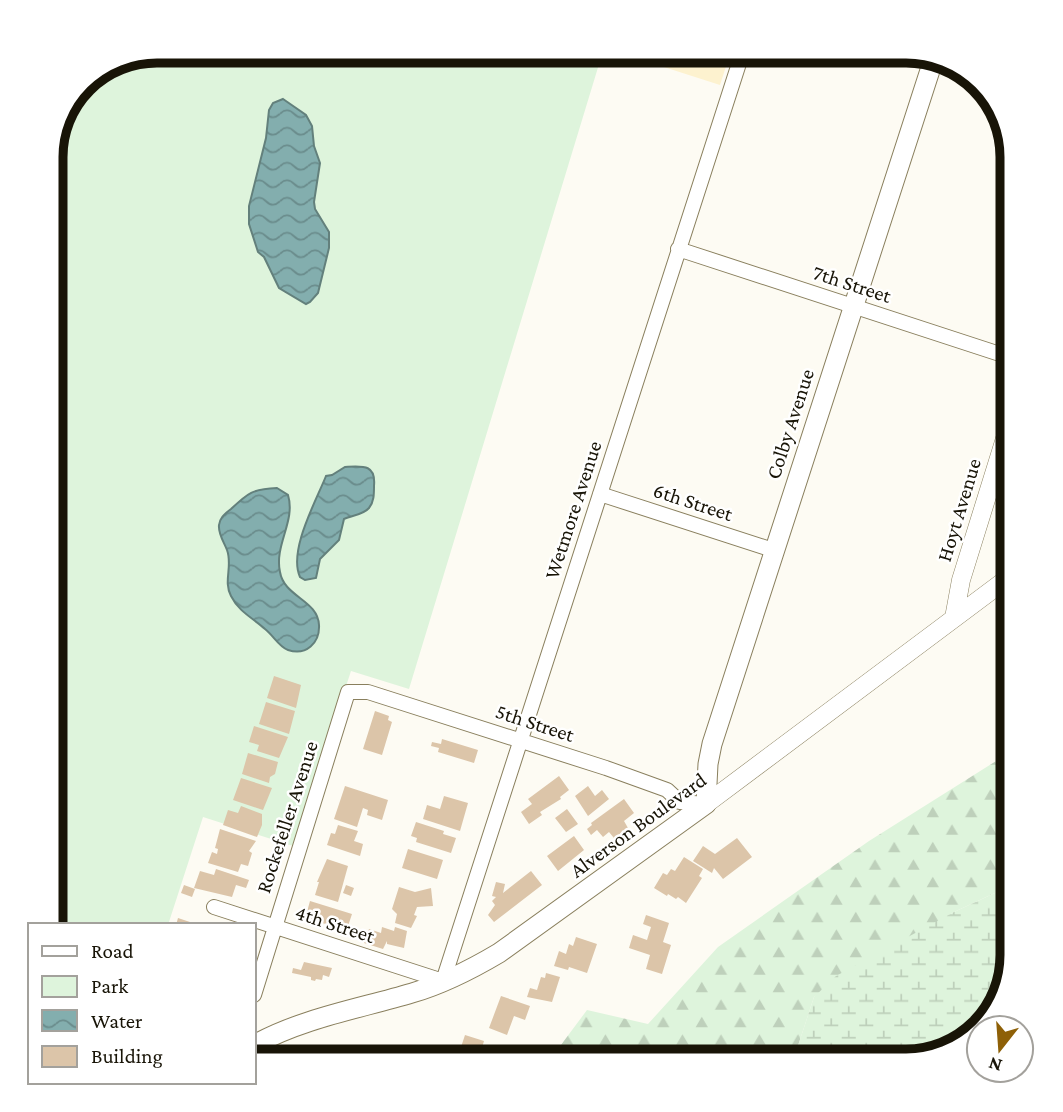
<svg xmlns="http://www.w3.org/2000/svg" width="1063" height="1112" viewBox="0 0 1063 1112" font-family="'Crimson Pro',serif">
<defs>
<pattern id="forest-firs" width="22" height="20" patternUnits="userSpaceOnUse" patternTransform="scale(1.75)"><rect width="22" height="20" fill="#def4dc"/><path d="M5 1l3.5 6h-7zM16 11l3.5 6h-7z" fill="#bed0bb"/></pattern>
<pattern id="wetland-marsh" width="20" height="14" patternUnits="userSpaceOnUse" patternTransform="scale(1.75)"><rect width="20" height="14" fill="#def4dc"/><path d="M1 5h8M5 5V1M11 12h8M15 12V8" fill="none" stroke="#bed0bb"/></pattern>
<pattern id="water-waves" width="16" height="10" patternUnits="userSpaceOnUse" patternTransform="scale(1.75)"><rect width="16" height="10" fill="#83aeae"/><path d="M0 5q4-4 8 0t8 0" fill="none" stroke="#6a8c8c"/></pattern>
</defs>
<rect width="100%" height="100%" fill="#fdfbf3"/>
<path fill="#fdf2cf" d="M614,51H731L720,85Z"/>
<path fill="#def4dc" d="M157,51H603L409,689L351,671L293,846L203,817L168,925H51V149L87,77Z"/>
<path fill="url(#forest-firs)" d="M1012,751V885L954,912L814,997L793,1061H744L742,1059L735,1061H549L587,1010L648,1024L718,947L869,841Z"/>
<path fill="url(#wetland-marsh)" d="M1012,885V955L1001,1002L981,1028H979L976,1035L907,1061H793L814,997L836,976L954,912Z"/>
<path fill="url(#water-waves)" stroke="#63807c" stroke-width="2" d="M283,99L306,115L312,126L314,146L320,163L314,202L315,209L329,232V248L318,293L310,302L306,304L279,288L264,257L258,252L249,224V206L266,138L269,110L273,103Z
M345,467C363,466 376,464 374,486C374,494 374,502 369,508C363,515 352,515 344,519L339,540L320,559L316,578L305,580L300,577C288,551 316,501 326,476L332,475Z
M277,488L288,495C296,521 274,545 280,572C284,597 318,600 319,625C320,643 306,656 288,650C279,647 273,635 265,629C253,618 239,612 231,596C223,581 233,566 227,550C224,542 218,534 219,525C220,517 225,514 231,509C248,493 252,489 277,488Z"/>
<path fill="#dcc5a9" d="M274,676L301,685L296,708L267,698Z
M266,702L295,711L289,734L259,724Z
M375,711L389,716L388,720L392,722L382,755L363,749Z
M254,726L288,737L279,758L257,751L259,745L249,742Z
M442,739L478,750L474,763L438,752L439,748L431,746L432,742L441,744Z
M248,753L278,762L275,774L270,777L269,783L242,774Z
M559,776L569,790L560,797L561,799L540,812L542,815L529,824L521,812L532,804L528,799Z
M241,778L272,788L263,810L233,800Z
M345,786L388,800L382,820L367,815L368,810L363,808L357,827L334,819Z
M588,786L595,796L602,790L609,799L588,816L575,796Z
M444,796L468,803L460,831L423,819L427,805L440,809Z
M624,799L634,813L624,821L628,828L614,838L609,832L603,837L597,830L591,835L587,829L592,825L591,823Z
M241,806L262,814V825L257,837L223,825L228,810L238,813Z
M567,809L578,824L566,832L555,818Z
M416,822L444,831L443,834L456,838L451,853L416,842L417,838L411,836Z
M338,825L358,831L354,841L363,844L360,856L327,845L331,833L335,834Z
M220,829L256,841L249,851L252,853L248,866L241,864L238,872L208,863L212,852L217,854L218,849L215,848Z
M574,836L584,850L558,871L547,856Z
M737,838L752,857L723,879L714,868L712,873L693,861L703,846L715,854Z
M408,849L443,860L437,879L402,868Z
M684,857L703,869L699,876L702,878L686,903L678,897L676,899L668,894L667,896L654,888L663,873L667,875L671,869L675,871Z
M327,859L348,866L338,902L315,895L319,882H317Z
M216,869L249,880L246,888L236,885L232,897L194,888L200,871L214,875Z
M531,871L542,885L494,922L488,915L495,905L492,901L496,897L492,896L496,882L505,884L503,893Z
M184,885L195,889L192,897L181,893Z
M346,885L354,888L351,896L343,893Z
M399,887L415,892L431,888L433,906L417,907L414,915L417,916L411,928L395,923L397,914L392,909Z
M310,901L352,914L347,929L305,919Z
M646,915L669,923L663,942L671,945L662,974L646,969L650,955L629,948L633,935L647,940L651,927L643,924Z
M178,918L196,924V925H176Z
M382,927L394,931L395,927L407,931L404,948L387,944V941L383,949L364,943L369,929L381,933Z
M576,937L597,944L587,973L569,967L568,970L554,966L559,951L566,954L569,944L573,946Z
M304,962L332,968L329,977L323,975L322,980L316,979L315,981L311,980V977L292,973L293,968L301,970Z
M546,973L560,977L552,1002L527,997L530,988L537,990L541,977L545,978Z
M501,996L530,1006L525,1020L514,1016L507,1035L489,1028Z
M465,1035L484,1041L478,1061H439L443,1048L459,1053Z
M380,1053L405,1061H378Z"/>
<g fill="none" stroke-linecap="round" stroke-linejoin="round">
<g stroke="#897f5d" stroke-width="16">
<path id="minor" d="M902,51L932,60
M678,249L1012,358
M600,494L773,550
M214,907L443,981L743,51
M254,995L348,692H368L606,768L667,790L680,802L706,804"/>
</g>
<g stroke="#897f5d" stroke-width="19">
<path id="tertiary" d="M954,618L961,580L1012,416
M706,804L1012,575"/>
</g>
<g stroke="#897f5d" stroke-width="21">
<path id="secondary" d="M254,1045C303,1018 358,1009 412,993C443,984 472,969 499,953L706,804L708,764L712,744L933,61"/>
</g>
<use href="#minor" stroke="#fff" stroke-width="14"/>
<use href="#tertiary" stroke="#fff" stroke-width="18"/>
<use href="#secondary" stroke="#fff" stroke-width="19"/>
</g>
<g text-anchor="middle" stroke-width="5" stroke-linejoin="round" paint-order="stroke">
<g font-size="21" fill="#181407" stroke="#fff">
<text transform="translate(852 284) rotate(18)" y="7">7th Street</text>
<text transform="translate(790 424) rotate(-72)" y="7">Colby Avenue</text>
<text transform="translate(693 502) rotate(18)" y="7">6th Street</text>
<text transform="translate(573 510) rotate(-72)" y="7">Wetmore Avenue</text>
<text transform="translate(959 510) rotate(-73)" y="7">Hoyt Avenue</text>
<text transform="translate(535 723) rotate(18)" y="7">5th Street</text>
<text transform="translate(287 817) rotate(-72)" y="7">Rockefeller Avenue</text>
<text transform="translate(638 825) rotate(-36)" y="7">Alverson Boulevard</text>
<text transform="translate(335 924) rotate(18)" y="7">4th Street</text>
</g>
</g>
<path d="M0 0H1063V1112H0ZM157 63H906A94 94 0 0 1 1000 157V955A94 94 0 0 1 906 1049H157A94 94 0 0 1 63 955V157A94 94 0 0 1 157 63Z" fill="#fff" fill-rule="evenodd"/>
<path fill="none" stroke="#181407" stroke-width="9" d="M157 63H906A94 94 0 0 1 1000 157V955A94 94 0 0 1 906 1049H157A94 94 0 0 1 63 955V157A94 94 0 0 1 157 63Z"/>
<rect x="28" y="923" width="228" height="161" fill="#ffffff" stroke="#a3a19c" stroke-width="2"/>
<rect x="42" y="946" width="35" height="10" fill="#ffffff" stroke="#a3a19c" stroke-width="2"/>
<text x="91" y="958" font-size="21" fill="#181407">Road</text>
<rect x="42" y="976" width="35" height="21" fill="#def4dc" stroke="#a3a19c" stroke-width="2"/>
<text x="91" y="993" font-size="21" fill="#181407">Park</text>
<rect x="42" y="1010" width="35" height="21" fill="url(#water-waves)" stroke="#a3a19c" stroke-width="2"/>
<text x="91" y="1028" font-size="21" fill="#181407">Water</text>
<rect x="42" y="1046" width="35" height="21" fill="#dcc5a9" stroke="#a3a19c" stroke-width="2"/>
<text x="91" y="1063" font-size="21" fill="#181407">Building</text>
<g transform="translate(1000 1049) rotate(197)"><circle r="33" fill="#ffffff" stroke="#a3a19c" stroke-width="2"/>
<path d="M0-5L12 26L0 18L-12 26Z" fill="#8e6007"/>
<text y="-10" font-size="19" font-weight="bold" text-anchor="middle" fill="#181407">N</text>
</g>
</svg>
